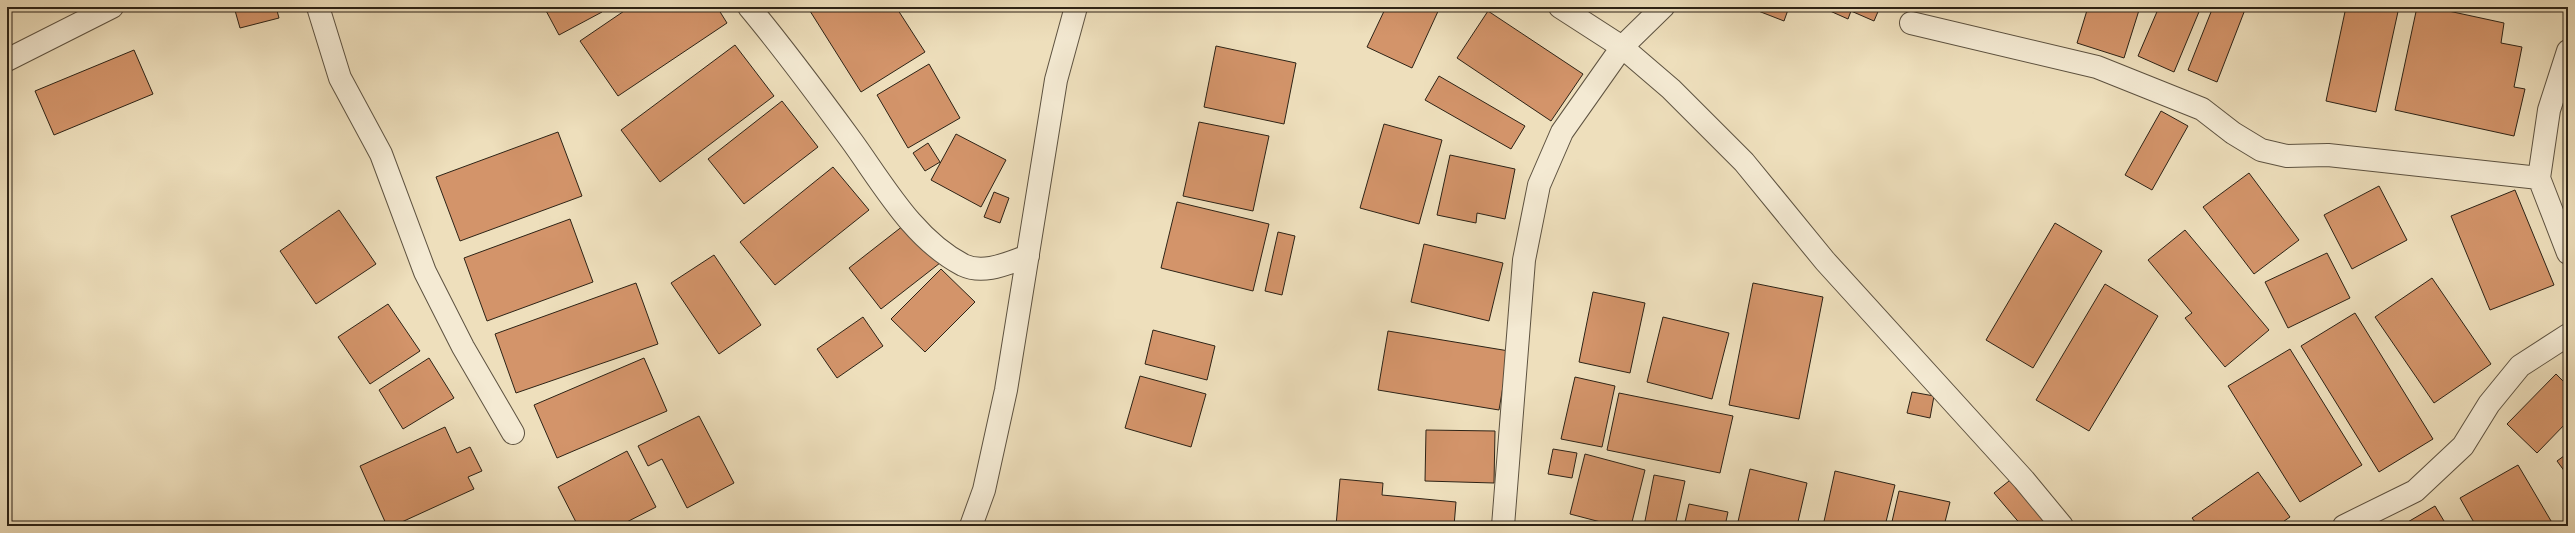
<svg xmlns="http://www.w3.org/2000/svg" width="2575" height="533" viewBox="0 0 2575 533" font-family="Alegreya,serif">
<rect width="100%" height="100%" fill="#eedfbc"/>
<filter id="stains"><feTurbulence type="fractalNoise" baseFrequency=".005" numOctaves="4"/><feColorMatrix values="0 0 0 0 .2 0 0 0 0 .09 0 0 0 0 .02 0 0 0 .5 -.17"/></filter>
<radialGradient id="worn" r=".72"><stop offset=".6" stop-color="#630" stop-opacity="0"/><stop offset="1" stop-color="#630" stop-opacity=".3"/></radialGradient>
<path fill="#d3946a" stroke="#2d2316" d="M234,7H276L279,18L240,28Z
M544,7H599L602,12L559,35Z
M630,7H717L727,23L618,96L580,41Z
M816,7H896L925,52L861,92L810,11Z
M1386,7H1440L1412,68L1367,47Z
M1748,7H1789L1784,21Z
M1831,7H1880L1874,21L1851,11L1848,19L1830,11Z
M2088,7H2140L2124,58L2077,43Z
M2159,7H2201L2174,72L2138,56Z
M2213,7H2246L2217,82L2188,70Z
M2346,7H2399L2376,112L2326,101Z
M2417,7H2430L2504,23L2501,43L2522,47L2514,87L2525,89L2514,136L2395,110Z
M1488,11L1583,74L1551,121L1457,58Z
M735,45L774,96L660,182L621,130Z
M1216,46L1296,63L1284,124L1204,107Z
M134,50L153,94L54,135L35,91Z
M929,64L960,118L908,148L877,95Z
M1439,76L1525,126L1511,149L1425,100Z
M782,101L818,147L744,204L708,159Z
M2161,111L2188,126L2152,190L2125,175Z
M1199,122L1269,136L1253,211L1183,196Z
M1384,124L1442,140L1419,224L1360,208Z
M558,132L582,196L460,241L436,177Z
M956,134L1006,160L981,207L931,180Z
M928,143L940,162L925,171L913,153Z
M1450,155L1515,169L1505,219L1477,213L1476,223L1437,215Z
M833,167L869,210L775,285L740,242Z
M2249,173L2299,240L2254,274L2203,207Z
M2379,186L2407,240L2352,269L2324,215Z
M2515,190L2554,285L2490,310L2451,216Z
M994,192L1009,198L1000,223L984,217Z
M1177,202L1269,224L1253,291L1161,268Z
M339,210L376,264L316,304L280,251Z
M570,219L593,282L487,321L464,258Z
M908,222L940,263L881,309L849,268Z
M2055,223L2102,251L2033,368L1986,340Z
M2185,230L2269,330L2225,367L2185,318L2192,313L2148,260Z
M1278,232L1295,236L1282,295L1265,291Z
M1424,244L1503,263L1489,321L1411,302Z
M2327,253L2350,298L2288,328L2265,282Z
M714,255L761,325L719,354L671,283Z
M941,269L975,302L925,352L891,319Z
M2432,278L2491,364L2434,403L2375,317Z
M636,283L658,344L516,393L495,334Z
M1753,283L1823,297L1799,419L1729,405Z
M2105,284L2158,316L2089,431L2036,400Z
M1593,292L1645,303L1630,373L1579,362Z
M388,304L420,351L370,384L338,337Z
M2355,313L2433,439L2379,472L2301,346Z
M863,317L883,346L837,378L817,349Z
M1663,317L1729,333L1712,399L1647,382Z
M1153,330L1215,346L1207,380L1145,364Z
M1388,331L1509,351L1499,410L1378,390Z
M2290,349L2362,465L2300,502L2228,386Z
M429,358L454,398L403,429L379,390Z
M644,358L667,411L557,458L534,405Z
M2556,374L2568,386V421L2537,453L2507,424Z
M1140,376L1206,394L1191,447L1125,428Z
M1575,377L1615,386L1602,447L1561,439Z
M1912,392L1934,396L1930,418L1907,413Z
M1619,393L1733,416L1720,473L1607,450Z
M699,416L734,483L687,508L662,459L648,466L638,446Z
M445,427L457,453L470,447L482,471L468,477L474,489L393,526H387L360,466Z
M1426,430L1495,431L1494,483L1425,481Z
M1553,449L1577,453L1572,478L1548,474Z
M627,451L656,507L619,526H578L558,487Z
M2568,453V476L2557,461Z
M1585,454L1645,470L1631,526H1616L1570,514Z
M2518,465L2554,526H2476L2460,498Z
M1750,469L1807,483L1797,526H1737Z
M1835,471L1895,485L1885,526H1823Z
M2258,472L2290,517L2277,526H2198L2192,518Z
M1654,475L1685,481L1675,526H1644Z
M2014,477L2055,526H2022L1994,493Z
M1340,479L1383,483L1382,495L1456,502L1454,526H1336Z
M1899,491L1950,502L1944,526H1891Z
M1689,504L1728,512L1725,526H1684Z
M2435,506L2447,526H2401Z"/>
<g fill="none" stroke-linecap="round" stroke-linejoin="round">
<g stroke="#5d5240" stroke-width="24">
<path id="minor" d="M318,7L340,78L381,154L425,272L463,347L513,433
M749,7C785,50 818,95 851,140C883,184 913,239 963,265C984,275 1008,263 1028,256
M1560,7L1622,47L1671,89L1744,162L1825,261L2024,480L2062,526
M1911,23L2097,67L2202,109L2233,133L2261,150L2287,156L2328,155L2539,178
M2568,51L2549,110L2539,178L2568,253
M7,60L112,7
M971,526L984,490L1006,390L1056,80L1076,7
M1503,526L1524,260L1539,185L1562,132L1622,47L1663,7
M2344,526L2415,491L2463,446L2489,404L2520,366L2568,335"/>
</g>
<use href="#minor" stroke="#f4ead3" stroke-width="22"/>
</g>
<rect width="2575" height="533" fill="none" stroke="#eedfbc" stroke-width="24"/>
<rect x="8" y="8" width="2559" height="517" fill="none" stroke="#2d2316" stroke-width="2"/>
<rect x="12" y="12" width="2551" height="509" fill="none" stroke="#2d2316"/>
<rect width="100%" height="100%" filter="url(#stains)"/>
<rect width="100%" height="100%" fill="url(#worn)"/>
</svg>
